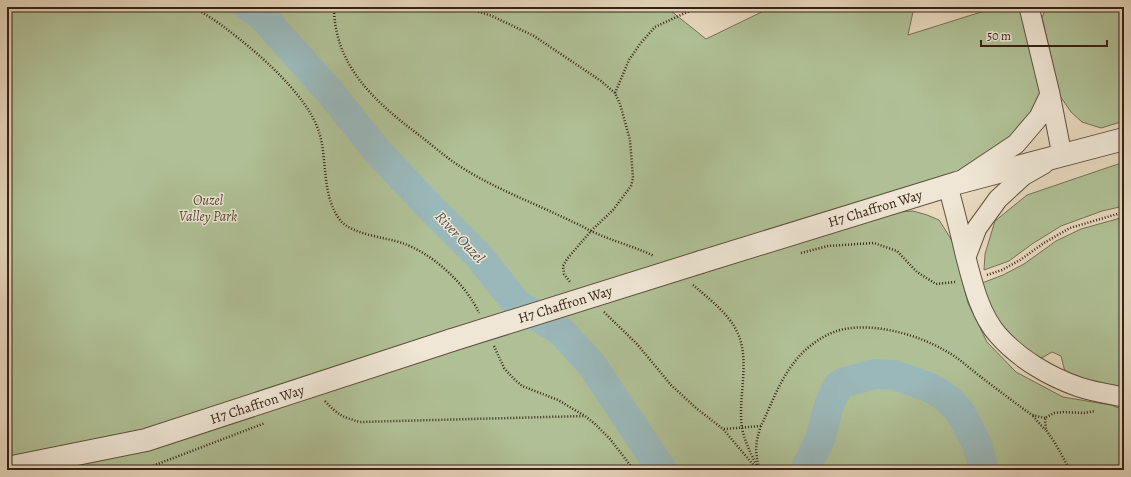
<svg xmlns="http://www.w3.org/2000/svg" width="1131" height="477" viewBox="0 0 1131 477" font-family="Alegreya,serif">
<rect width="100%" height="100%" fill="#e7d8be"/>
<filter id="stains"><feTurbulence type="fractalNoise" baseFrequency=".005" numOctaves="4"/><feColorMatrix values="0 0 0 0 .2 0 0 0 0 .09 0 0 0 0 .02 0 0 0 .5 -.17"/></filter>
<radialGradient id="worn" r=".72"><stop offset=".6" stop-color="#630" stop-opacity="0"/><stop offset="1" stop-color="#630" stop-opacity=".3"/></radialGradient>
<path fill="#b0c096" stroke="#737156" d="M7,7H666L706,39L772,7H914L908,35L997,7H1025L1050,94L1016,144L897,212L913,211L927,215L939,220L946,231L952,241L968,303L987,342L1016,372L1063,397L1111,405L1124,410V470H7Z
M1047,7H1081L1108,11L1124,10V121L1101,128L1082,122L1071,112L1060,96L1042,17Z
M1124,162V206L1102,211L1061,226L1032,244L1009,261L984,270L985,254L995,221L1027,195Z
M1124,217V390L1090,383L1067,374L1064,368L1061,356L1052,352L1040,359L1027,352L1007,333L992,313L982,283L1003,275L1024,264L1056,241L1081,229Z"/>
<g fill="none" stroke-linecap="round" stroke-linejoin="round">
<path stroke="#9ab8ba" stroke-width="30" d="M249,7L262,16L329,91L377,151L427,204L477,254L517,304L560,330L592,365L662,470
M805,470L820,439L829,405L838,386L845,382L875,374L894,375L909,380L931,388L948,399L960,412L977,444L984,470"/>
<g stroke="#62503f" stroke-width="21">
<path id="minor" d="M1029,7L1050,94L1062,155
M965,178L1016,144L1039,117L1050,94
M948,186C954,209 960,231 965,254C972,280 979,314 998,335C1019,359 1050,377 1079,387C1094,392 1109,394 1124,397
M966,257L977,228L998,199L1023,176L1044,164"/>
</g>
<g stroke="#62503f" stroke-width="24">
<path id="tertiary" d="M701,262L957,183L1124,139
M7,468L146,440L452,340"/>
</g>
<path stroke="#362215" stroke-width="2.5" stroke-dasharray="1 2" stroke-linecap="butt" d="M194,7C204,14 215,20 224,27C256,51 307,94 319,132C328,160 321,195 340,220C352,235 385,237 402,243C432,253 466,284 479,313
M334,7C334,64 373,100 415,132C430,143 445,157 461,167C497,190 537,204 575,223C581,225 586,229 591,231C612,241 633,246 654,256
M464,7L492,16L534,36L601,81L615,93L620,104L630,140L633,178L631,186L613,210L591,231L567,259L563,266L564,274L570,282
M615,93L629,60L640,44L655,27L698,7
M801,253L828,246L874,243L897,251L917,272L936,284L955,282
M987,275L1002,270L1020,260L1044,243L1070,228L1124,212
M693,285C707,297 724,310 734,326C753,357 737,394 742,428C745,443 752,456 759,470
M604,312L637,344L671,385L696,408L723,429L756,468
M494,346L504,368L515,380L522,386L558,400L585,416L595,424L610,439L634,470
M325,401C338,415 342,417 360,422L585,416
M1033,416L1045,430
M724,429L761,426C771,405 779,382 793,364C804,348 826,332 845,329C876,323 918,335 944,350C958,357 969,368 981,377C998,390 1015,403 1032,415L1045,418
M759,468C755,451 755,443 761,426
M142,470L265,423
M1070,470L1055,443L1046,430L1045,418L1054,413L1064,412L1084,413L1095,411"/>
<use href="#minor" stroke="#efe6d5" stroke-width="19"/>
<use href="#tertiary" stroke="#efe6d5" stroke-width="22"/>
<g stroke="#62503f" stroke-width="24" stroke-linecap="butt">
<path id="tertiary-bridge" d="M452,340L701,262"/>
</g>
<use href="#tertiary-bridge" stroke="#efe6d5" stroke-width="22"/>
</g>
<g text-anchor="middle" stroke-width="3" stroke-linejoin="round" paint-order="stroke">
<g font-size="14" font-style="italic" fill="#544a35" stroke="#efe6d5">
<text x="208" y="205">Ouzel<tspan x="208" dy="16">Valley Park</tspan></text>
</g>
<g font-size="14" fill="#362215" stroke="#efe6d5">
<text transform="translate(875 208) rotate(-17)" y="5">H7 Chaffron Way</text>
<text transform="translate(565 304) rotate(-17)" y="5">H7 Chaffron Way</text>
<text transform="translate(257 404) rotate(-18)" y="5">H7 Chaffron Way</text>
</g>
<g font-size="15" font-style="italic" fill="#544f47" stroke="#efe6d5">
<text transform="translate(460 237) rotate(47)" y="5">River Ouzel</text>
</g>
</g>
<rect width="1131" height="477" fill="none" stroke="#e7d8be" stroke-width="24"/>
<rect x="8" y="8" width="1115" height="461" fill="none" stroke="#362215" stroke-width="2"/>
<rect x="12" y="12" width="1107" height="453" fill="none" stroke="#362215"/>
<path d="M981 40v6h126v-6" fill="none" stroke="#362215" stroke-width="2"/>
<text x="987" y="40" font-size="12" fill="#362215" stroke="#efe6d5" stroke-width="3" paint-order="stroke">50 m</text>
<rect width="100%" height="100%" filter="url(#stains)"/>
<rect width="100%" height="100%" fill="url(#worn)"/>
</svg>
